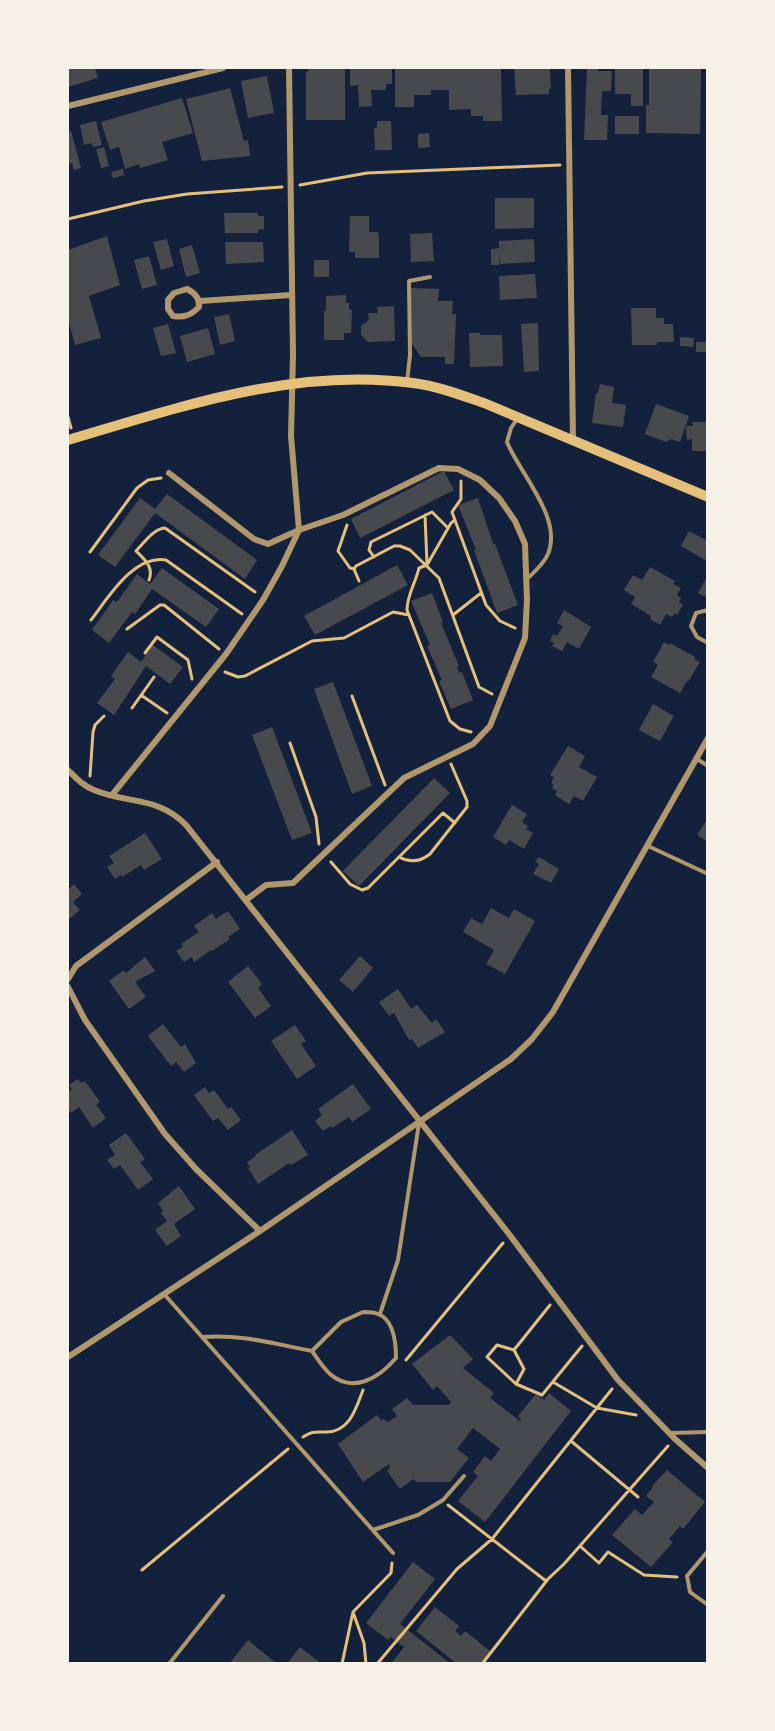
<svg xmlns="http://www.w3.org/2000/svg" width="775" height="1731" viewBox="0 0 775 1731" font-family="'Public Sans',sans-serif">
<rect width="100%" height="100%" fill="#14213d"/>
<path fill="#48494c" d="M68,68H95L98,78L68,87Z
M310,68H345V120H306V73Z
M350,68H392V84H386V90H371L372,106L359,107L358,85L350,86Z
M395,68H501L502,121H483V116H471V109L449,110V90H431V95H414V107H395Z
M514,68H550L551,89H549V94L516,95Z
M587,68H598V71H612L611,91H602L601,115H608L607,140H584Z
M615,68H643V106H631V94H615Z
M649,68H701L700,134L646,133V105H649Z
M267,76L274,113L248,118L241,81Z
M230,88L244,141L248,140L250,156L202,161L186,99Z
M182,98L193,133L162,142L168,160L140,168L139,164L125,169L119,147L110,150L101,122Z
M615,116H639V134H615Z
M96,121L102,145L93,147L92,143L84,145L80,125Z
M377,121H391L392,150H375L374,128H377Z
M71,131L81,168L74,170L72,163L68,164V132Z
M429,133L430,147L418,148V134Z
M104,147L109,166L101,168L96,149Z
M123,169L124,175L113,178L111,172Z
M495,198H534V228L495,229Z
M224,213H258V216H264V229L258,230V233H225Z
M350,216H369V232H378L379,237V258H355V252H349Z
M432,233L434,261L411,262L410,234Z
M107,236L120,285L89,296L101,338L75,345L68,319V250Z
M167,239L174,266L161,270L153,242Z
M534,239L535,262L500,264L499,255V265H491V249L499,248V241Z
M225,242H263L264,262L226,264Z
M192,245L200,273L186,277L179,249Z
M149,256L157,285L142,289L134,260Z
M314,260H329V277H314Z
M535,274L537,298L500,300L499,276Z
M411,288L439,289L438,301H453L452,314H456L454,364H445V357H421L409,340Z
M346,295V303H349V309L352,310L351,333H344V340H324V311H326V296Z
M394,306L395,341L368,342L361,335V326L369,320L368,313H378L377,307Z
M631,308H656V318H664V324H673L674,342H657V345H632Z
M229,314L235,341L220,345L214,317Z
M538,323L539,371L524,372L521,324Z
M168,324L176,353L161,356L153,328Z
M208,328L215,354L187,362L180,336Z
M469,333H480V335H502L503,366L470,367Z
M680,337L694,338L693,347L680,346Z
M696,342H707L706,352H696Z
M600,384L614,387L612,403L626,405L623,427L592,423L596,393H598Z
M656,404L689,416L680,442L671,439L666,442L645,434Z
M692,422H707L708,451H692V439L687,440L686,426H693Z
M444,471L454,490L360,538L351,519Z
M167,494L257,560L245,579L155,513L115,567L98,555L140,498L155,509Z
M478,498L493,544H495L518,605L497,613L474,550H476L458,505Z
M689,531L708,541V555L705,560L681,546Z
M397,565L408,585L315,635L304,616Z
M650,567L675,581L673,584L681,588L677,595L681,598L679,602L683,605L677,615L675,613L672,617L666,614L660,625L650,619L651,616L631,604L635,597L624,590L633,575L642,580Z
M162,568L219,609L206,627L152,589L135,614L132,612L109,643L92,630L113,600L117,602L137,574L150,584Z
M708,575V598L698,593Z
M432,593L443,622L441,623L459,666L457,667L459,673L462,672L473,700L451,709L439,681L442,680L427,646L430,645L411,601Z
M564,610L591,627L579,649L567,642L562,651L552,646L554,643L550,641L553,634L557,636L563,626L557,623Z
M664,642L669,645L670,643L695,657L694,659L700,662L688,682L687,681L680,693L651,677L658,665L653,662Z
M153,645L183,667L170,684L146,666L114,715L97,703L115,679L111,676L128,652L141,662Z
M333,682L372,786L352,794L314,689Z
M653,704L674,716L660,741L639,730Z
M272,727L312,833L292,840L252,735Z
M568,746L585,756L579,767L597,777L583,801L574,796L569,804L555,795L557,791L552,788L554,785L551,783L554,777L550,775Z
M434,778L450,793L359,886L343,871Z
M512,805L527,814L522,822L528,826L526,829L533,833L524,849L509,840L506,845L493,837Z
M708,818V842L697,835Z
M145,833L162,859L144,870L141,865L122,877L121,875L115,879L107,867L114,863L109,856Z
M539,857L559,869L551,883L533,874L539,864L535,862Z
M74,884L82,894L73,902L80,910L68,920V890Z
M491,908L509,918L514,909L535,921L505,974L486,964L494,950L463,932L471,918L482,924Z
M228,911L240,929L228,937L230,939L212,951L211,950L194,962L192,957L184,962L176,951L183,947L181,944L199,932L194,926L212,913L216,919Z
M360,956L373,968L353,992L339,980Z
M145,957L155,971L135,982L146,997L129,1009L109,981L124,970L126,973Z
M248,966L262,984L258,988L271,1006L255,1018L228,982Z
M398,989L411,1009L417,1005L432,1023L436,1019L445,1032L418,1048L412,1039L409,1040L394,1013L389,1016L379,1002Z
M163,1024L181,1047L185,1044L196,1063L184,1072L176,1062L171,1066L148,1036Z
M295,1025L306,1041L301,1044L316,1066L297,1079L271,1041Z
M78,1079L81,1083L85,1081L100,1102L96,1105L106,1118L93,1128L79,1107L71,1113L68,1109V1092L72,1089L69,1085Z
M353,1084L371,1109L352,1122L349,1117L332,1128L331,1126L323,1131L315,1121L322,1115L318,1109Z
M205,1087L209,1093L214,1090L228,1109L231,1107L241,1120L228,1130L218,1118L213,1121L194,1095Z
M292,1130L308,1155L291,1165L289,1163L258,1184L248,1168L250,1167L247,1162L256,1156L255,1155Z
M126,1133L145,1159L140,1162L153,1179L138,1190L120,1165L114,1169L107,1160L115,1155L109,1145Z
M179,1186L195,1209L174,1224L181,1236L167,1246L155,1230L167,1221L161,1213L163,1211L158,1203Z
M450,1335L473,1359L463,1368L494,1393L490,1398L520,1421L521,1419L518,1416L536,1394L544,1400L549,1393L571,1411L485,1522L458,1501L478,1476L473,1472L485,1456L491,1461L500,1449L473,1428L457,1449L469,1458L450,1482H417L413,1479L400,1489L387,1471L390,1468L389,1464L363,1482L338,1444L377,1415L382,1421L383,1419L388,1422L397,1416L392,1409L407,1398L413,1405H449L451,1402L437,1386L433,1390L412,1364Z
M667,1470L705,1502L683,1529L680,1526L669,1539L673,1542L651,1567L612,1535L635,1509L642,1515L654,1502L646,1496L653,1487L652,1486Z
M413,1562L435,1579L400,1624L451,1664H391L404,1647L391,1637L388,1640L366,1623Z
M435,1607L459,1626L455,1631L461,1636L465,1631L490,1651L481,1664H457L416,1631Z
M248,1640L277,1664H229Z
M300,1647L322,1664H287Z"/>
<g fill="none" stroke-linecap="round" stroke-linejoin="round">
<path stroke="#e5c07b" stroke-width="3" d="M300,185L367,173L560,165
M68,219L144,201L187,194L282,187
M68,417L71,428
M461,481V499L452,512L486,605L500,621L515,628
M425,515L427,564
M455,520L451,523L427,565L419,568C416,582 407,595 407,610L450,721L460,729L471,732
M347,525L338,551L350,568L354,569
M90,552L137,488L148,480L161,478
M374,557L369,550L371,542L432,512L448,528
M149,580C154,567 145,560 136,551C144,543 153,529 165,528L255,592
M359,581L354,569L356,566L394,546H400L410,550L439,578L479,687L492,694
M453,615L481,593
M91,620C108,598 134,554 166,560L242,614
M127,629L160,605H164L219,649
M145,653L157,637L188,660L192,679
M225,672L238,677L245,676L312,641L344,638L393,612L409,615
M141,695L167,713
M352,696L385,785
M132,708L154,677
M290,743L316,817L319,844
M90,776L93,732L95,725L104,716
M399,857C410,863 420,862 430,854L467,807V801L451,764
M331,862L350,884L362,890L368,888L443,813L455,823
M514,1350L524,1369L516,1384L487,1357L497,1345L514,1350L550,1305
M406,1360L503,1243
M553,1382L597,1408L636,1415
M516,1384L542,1395L582,1346
M303,1437C312,1431 315,1432 325,1432C349,1433 356,1409 363,1390
M571,1441L638,1497
M448,1505L546,1581
M580,1546L599,1563L608,1552L644,1575L677,1577
M142,1570L288,1449
M342,1664L353,1612
M366,1664L364,1643L353,1612L391,1573L392,1563
M377,1664L457,1569L492,1539L612,1389
M482,1664L548,1579L564,1564L668,1446"/>
<path stroke="#b1986c" stroke-width="4" d="M407,382L410,355L409,281L430,277
M517,419L511,428L507,442C520,474 563,518 548,554C543,565 534,572 527,579
M708,610L696,613L691,626L697,637L708,643
M697,759L708,766
M648,846L708,874
M164,1294L393,1553
M363,1312C367,1312 374,1312 378,1314C394,1320 396,1343 396,1358C379,1378 353,1394 330,1374C323,1368 317,1358 312,1351L341,1322Z
M380,1314L398,1260L419,1123
M203,1337C241,1334 275,1344 312,1351
M670,1433L708,1432
M373,1530L418,1515L443,1500L464,1476
M708,1551L687,1576L690,1592L708,1605
M169,1664L223,1596"/>
<path stroke="#b1986c" stroke-width="6" d="M568,68L573,439
M68,106L223,68
M187,289C195,293 200,298 199,307C191,315 184,318 173,316L168,309V300L174,293Z
M200,301L291,295
M169,473L254,539L268,544L299,530L343,515L439,468L458,469L480,480L499,498L515,521L525,544L527,600L525,638L490,726L473,744L404,778L293,883L266,885L246,900
M68,770C76,778 83,786 94,790C127,804 158,796 186,825L509,1234L618,1380L675,1439L708,1468
M112,795L226,654L263,600L282,566L299,530L291,436L293,355L289,68
M68,979L76,966L217,862
M68,987L85,1020L165,1134L196,1169L260,1231
M68,1357L260,1231L511,1059L532,1039L553,1012L708,738"/>
<path stroke="#e5c07b" stroke-width="10" d="M68,440C180,407 295,367 413,383C437,386 461,395 484,403L708,497"/>
</g>
<rect width="775" height="1731" fill="none" stroke="#f6f1e7" stroke-width="138"/>
</svg>
